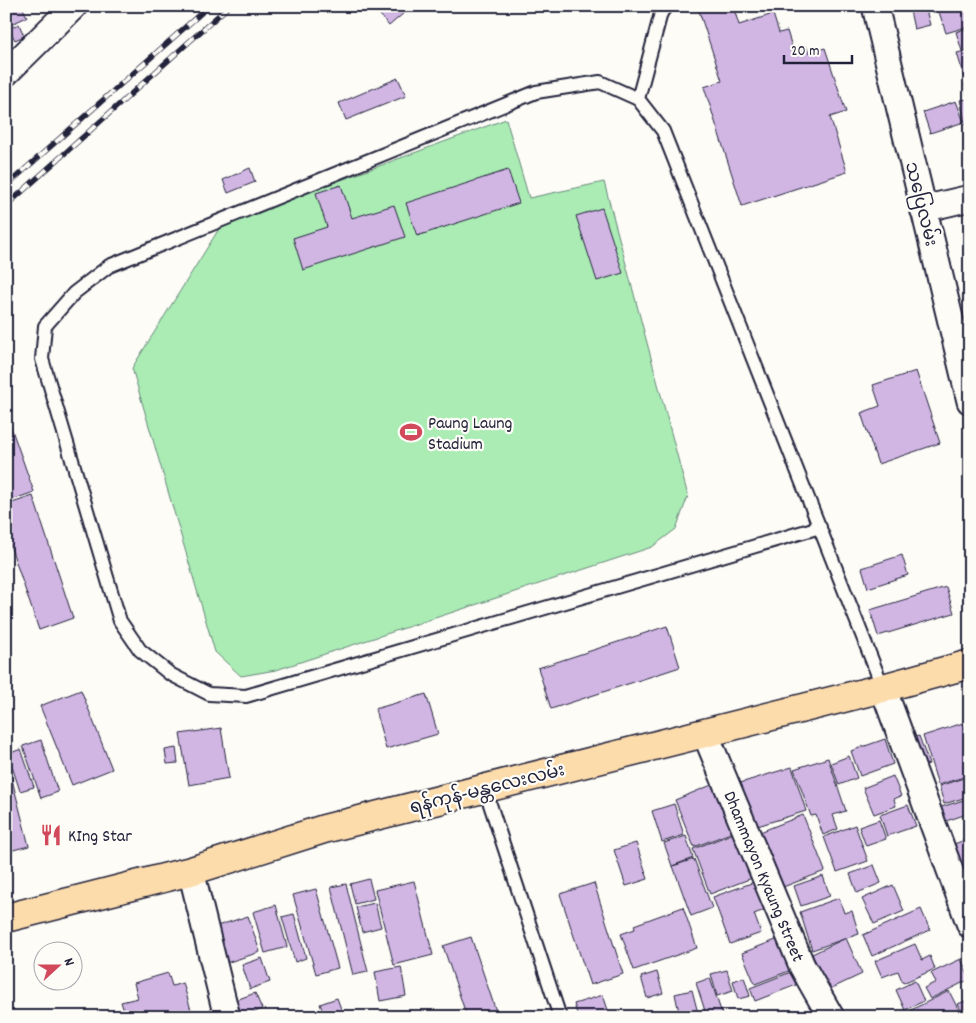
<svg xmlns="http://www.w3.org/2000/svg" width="976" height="1023" viewBox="0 0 976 1023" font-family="Dekko,'Noto Sans Myanmar',sans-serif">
<rect width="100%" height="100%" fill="#fdfcf7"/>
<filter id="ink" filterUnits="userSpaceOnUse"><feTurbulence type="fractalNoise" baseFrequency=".02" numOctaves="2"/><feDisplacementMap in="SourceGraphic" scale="10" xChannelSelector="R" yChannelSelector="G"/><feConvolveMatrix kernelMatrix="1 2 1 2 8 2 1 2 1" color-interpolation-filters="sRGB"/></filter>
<g filter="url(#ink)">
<path fill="#abecb5" stroke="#668778" d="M506,119L529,198L604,182L688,496L676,529L652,547L276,670L241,676L215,652L132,368L222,224Z"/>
<path fill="#d1b6e4" stroke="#22223b" d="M6,6H22L27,17L7,26Z
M373,6H412L389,26Z
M705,6H733L739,25L773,14L779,33L787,31L793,50L806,46L809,53L825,48L846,112L830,117L847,172L742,206L704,87L722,81L698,8Z
M909,6H925L930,25L914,29Z
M946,6H970V26L946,33L938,9Z
M19,24L24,36L15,40L9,29Z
M970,27V49L962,51L956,32Z
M970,50V79L965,80L957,53Z
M398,78L406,96L346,120L339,103Z
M970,83V125L966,126L960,100L968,99L965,84Z
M956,101L964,122L930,133L923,112Z
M250,168L255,182L228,193L223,180Z
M508,170L519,203L417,236L406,203Z
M341,185L352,218L394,205L405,237L303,270L293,238L327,227L316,193Z
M602,208L623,273L597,281L576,216Z
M916,371L940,443L878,464L861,413L880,406L873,385Z
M7,416L34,492L6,502V417Z
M33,496L73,618L39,630L6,533V505Z
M902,555L908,575L868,588L862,568Z
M946,587L954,613L878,636L870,610Z
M667,626L680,667L551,709L538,668Z
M81,690L112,769L72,785L40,706Z
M426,694L438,734L386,749L375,709Z
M963,723L970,744V775L938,785L923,736Z
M221,728L229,778L189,785L180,734Z
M919,736L929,764L918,767L909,739Z
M885,739L893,764L860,776L851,751Z
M41,740L58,792L41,798L23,746Z
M176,748L178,763L167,764L165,750Z
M21,749L34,787L20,791L8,754Z
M849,756L857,778L839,785L831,763Z
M828,758L846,811L833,815L838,829L823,835L816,815L811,816L794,769Z
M792,767L806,811L751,828L737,784Z
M9,768L29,846L9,851L6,841V769Z
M893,776L901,796L894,799L896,806L874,814L863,788Z
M970,776V796L944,804L939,786Z
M714,784L733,832L694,847L675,800Z
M970,798V813L940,823L935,809Z
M674,804L684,835L662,842L652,811Z
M908,805L916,826L887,836L880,815Z
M803,815L825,871L783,887L776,870L769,872L755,834Z
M879,820L886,839L866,846L859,827Z
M855,825L868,861L837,872L824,837Z
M734,833L752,878L710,894L693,849Z
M686,836L693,858L672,866L664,843Z
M970,838V868L959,872L949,846Z
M636,843L648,879L626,886L614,850Z
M694,859L712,908L691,916L673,866Z
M874,865L881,883L857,893L850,874Z
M823,876L830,896L801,906L794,886Z
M369,879L374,899L355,904L350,884Z
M414,881L433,955L394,965L375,890Z
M757,881L767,909L754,914L761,933L730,944L713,897Z
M594,883L623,974L590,985L560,894Z
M346,884L368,972L353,975L331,887Z
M893,885L904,911L874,924L862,899Z
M316,889L338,968L316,974L293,895Z
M839,898L844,913L852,911L859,934L812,950L800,912Z
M375,903L381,927L362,932L356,907Z
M276,905L287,947L265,953L253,912Z
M683,907L697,948L634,970L621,934L635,929L634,925Z
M921,909L930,930L872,956L863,935Z
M294,914L306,958L295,962L282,917Z
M248,916L260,952L226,963L214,927Z
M471,937L498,1017H467L443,946Z
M781,938L794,969L755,984L742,953Z
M846,938L862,974L828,990L812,954Z
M915,944L922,960L930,956L935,969L903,983L898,971L882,977L875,961Z
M262,958L270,982L250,989L242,965Z
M961,959L970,979L930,999L924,988L936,982L931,973Z
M401,967L406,996L380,1001L375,972Z
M727,970L733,991L717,996L711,974Z
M657,972L663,993L647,998L641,977Z
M791,972L796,985L755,1001L750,988Z
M168,973L172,986L183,983L193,1017H126L121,1002L138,998L134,983Z
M744,977L750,996L738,999L733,981Z
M710,978L723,1017H707L696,983Z
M915,981L924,1001L905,1010L896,990Z
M692,990L699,1017H680L675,994Z
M949,991L962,1017H914L911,1010Z
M255,993L262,1009L243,1017L236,1000Z
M603,995L610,1016L578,1017L574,1004Z
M337,998L344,1017H325L320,1004Z
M970,999V1016L964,1017L958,1004Z
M812,1011L814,1017H797Z"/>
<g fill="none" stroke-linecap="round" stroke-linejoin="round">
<g stroke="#22223b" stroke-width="16">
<path id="lane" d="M638,99L661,13L666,6
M820,527L246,696L209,694L170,674L140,650L120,621L42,359L45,326L74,293L109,266L536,92L600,82L638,99L663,131L883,688
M485,789L560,1017"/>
</g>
<g stroke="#22223b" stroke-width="29">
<g id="street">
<path d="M875,6L970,401"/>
<path d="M6,73L74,6"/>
<path d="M923,209L970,198"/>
<path d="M883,688L970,925"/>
<path id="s1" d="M705,733L802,966L831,1017"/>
<path d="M191,871L227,1017"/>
</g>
</g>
<g stroke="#22223b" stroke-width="31">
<path id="primary" d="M6,918L191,871L324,829L883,688L970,664"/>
</g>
<use href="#lane" stroke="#fdfcf7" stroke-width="12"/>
<use href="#street" stroke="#fdfcf7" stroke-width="25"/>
<use href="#primary" stroke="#fddcac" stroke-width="28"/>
<g stroke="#22223b" stroke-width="5.5">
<path id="rail" d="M6,186L209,6
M6,206L229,6"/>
</g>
<use href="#rail" stroke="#fdfcf7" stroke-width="4" stroke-dasharray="11" stroke-linecap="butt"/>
</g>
</g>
<defs>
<g id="stadium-bare" transform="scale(1.725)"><path d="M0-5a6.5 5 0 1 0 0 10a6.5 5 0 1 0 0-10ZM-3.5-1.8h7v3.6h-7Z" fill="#d1495b" stroke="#fdfcf7" stroke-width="2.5" paint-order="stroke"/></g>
<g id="restaurant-bare" transform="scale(1.725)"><path d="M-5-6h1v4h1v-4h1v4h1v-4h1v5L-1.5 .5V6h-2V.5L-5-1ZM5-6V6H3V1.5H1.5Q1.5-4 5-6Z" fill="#d1495b" stroke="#fdfcf7" stroke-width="2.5" paint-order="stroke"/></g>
</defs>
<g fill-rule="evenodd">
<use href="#stadium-bare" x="411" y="432"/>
<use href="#restaurant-bare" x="51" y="835"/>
</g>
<g text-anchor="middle" stroke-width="4.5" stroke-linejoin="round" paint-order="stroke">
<g font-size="18" fill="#22223b" stroke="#fdfcf7">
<text transform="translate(922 204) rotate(76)" y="6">သပြေလမ်း</text>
<text transform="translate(487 788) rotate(-14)" y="6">ရန်ကုန်-မန္တလေးလမ်း</text>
<text dy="6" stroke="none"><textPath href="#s1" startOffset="155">Dhammayon Kyaung Street</textPath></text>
</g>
<g font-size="18" fill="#22223b" stroke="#fdfcf7" text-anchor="start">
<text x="428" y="428">Paung Laung<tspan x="428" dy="21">Stadium</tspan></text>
<text x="68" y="841">KIng Star</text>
</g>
</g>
<rect width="976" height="1023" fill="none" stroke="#fdfcf7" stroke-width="25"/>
<rect x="12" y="12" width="951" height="998" fill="none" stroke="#22223b" stroke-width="2" filter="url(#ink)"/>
<g transform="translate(58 966) rotate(69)"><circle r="24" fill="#fdfcf7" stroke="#a5a5ac"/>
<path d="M0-4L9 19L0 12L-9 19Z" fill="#d1495b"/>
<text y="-8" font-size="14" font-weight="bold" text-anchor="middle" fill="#22223b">N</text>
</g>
<path d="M784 55v8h68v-8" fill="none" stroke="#22223b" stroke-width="2.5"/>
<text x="791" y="55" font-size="15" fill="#22223b" stroke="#fdfcf7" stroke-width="4" paint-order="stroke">20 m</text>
</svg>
